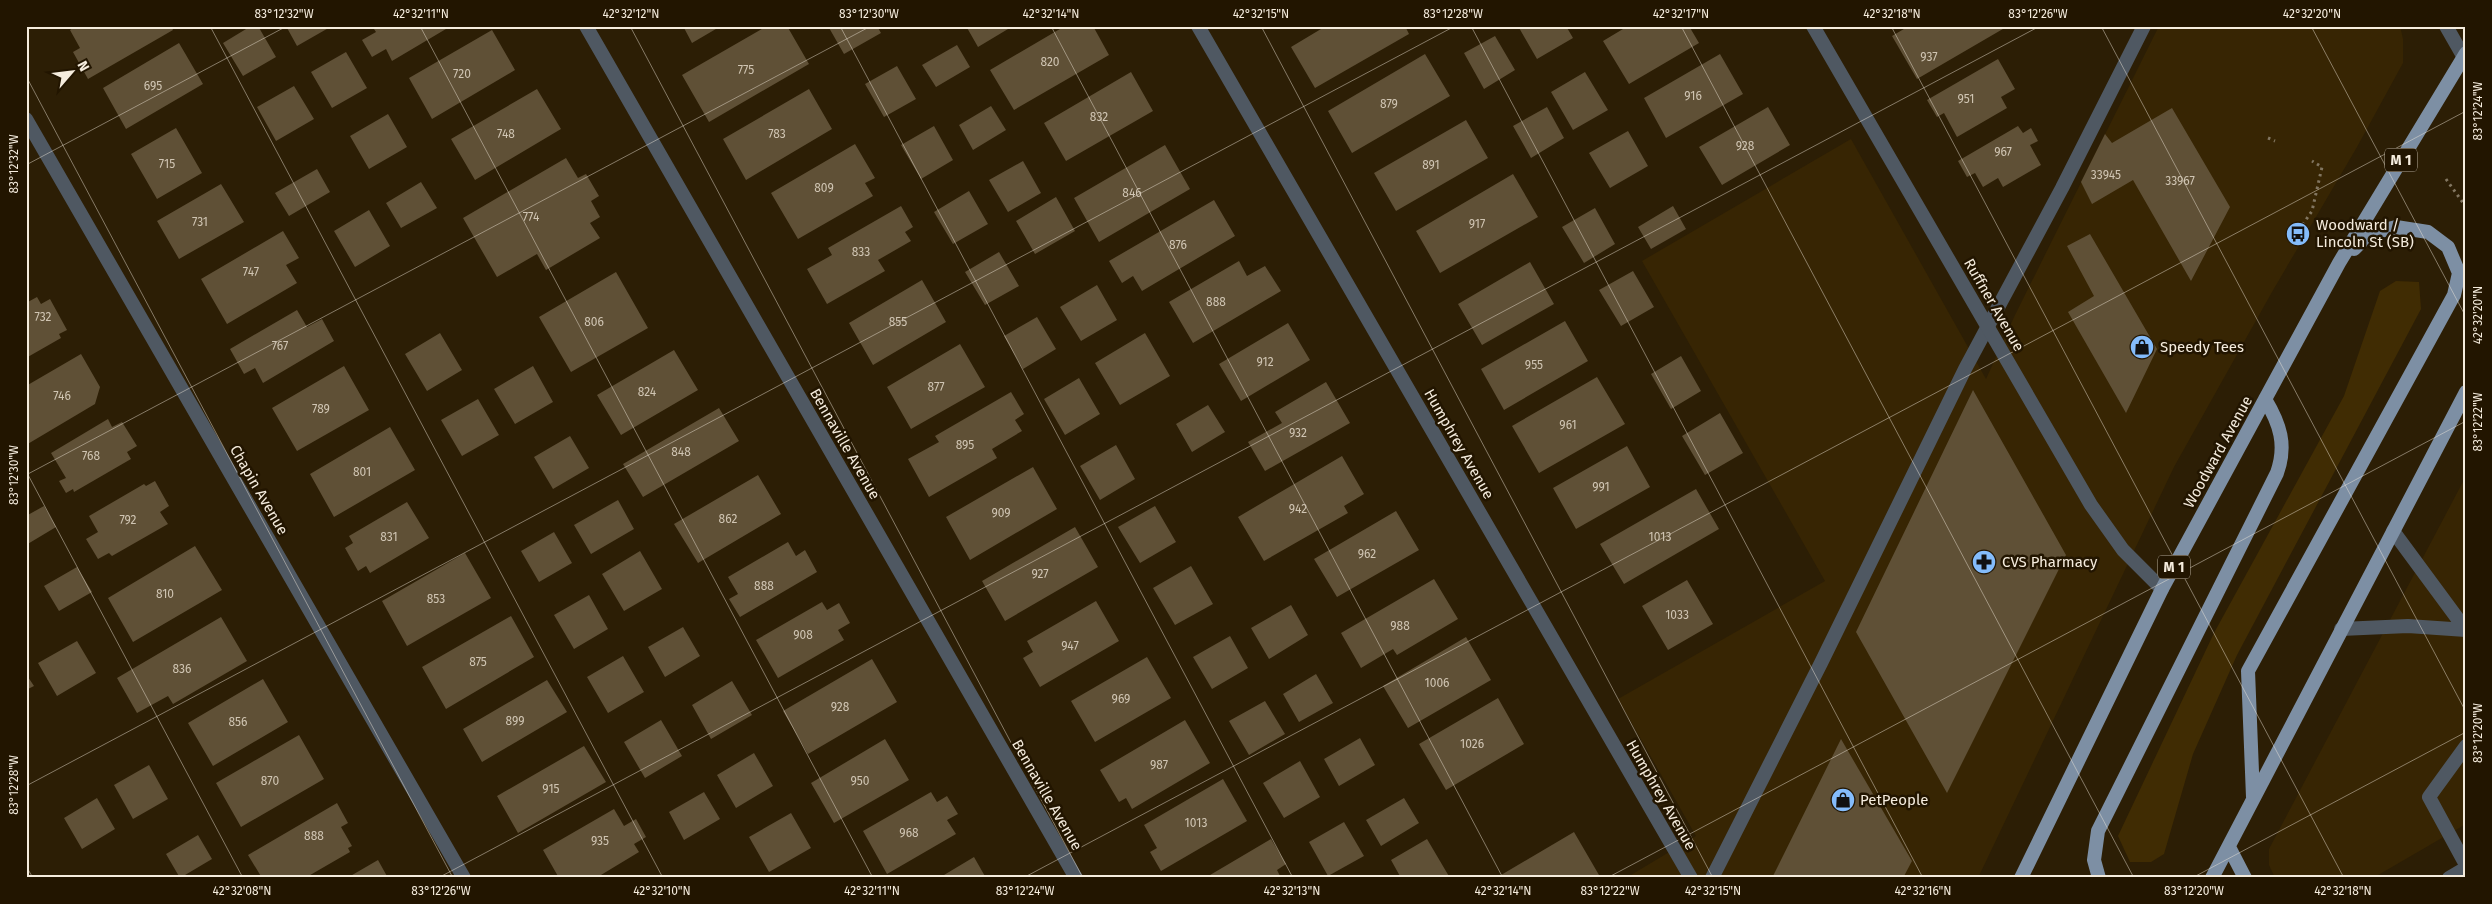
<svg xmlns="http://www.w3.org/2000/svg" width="2492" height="904" viewBox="0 0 2492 904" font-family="'Fira Sans',sans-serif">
<rect width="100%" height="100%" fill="#2c1e05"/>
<path fill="#372503" d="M2159,26H2400L2403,39V63L2357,147L2272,292L2174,467L1978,878H1626L1696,836L1618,699L1825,581L1642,261L1851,139L1986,379L2015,315Z
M2466,476V824L2373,878H2275L2269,865V849Z"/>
<path fill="#402c03" d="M2396,281L2419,282L2421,309L2237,655L2193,754L2164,854L2151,862H2130L2118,836L2214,633L2344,396L2380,291Z"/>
<path fill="#5f5036" d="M75,26H171L173,30L88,79L73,52L80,48L70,30Z
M251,26H258L276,57L243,76L223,43Z
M286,26H332L297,46Z
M372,26H451L392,61L386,49L372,57L362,40L376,32Z
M683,26H721L692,43Z
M767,26H787L809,64L709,122L682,75Z
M828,26H877L881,33L844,54Z
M966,26H1013L978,47Z
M1065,26H1093L1109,55L1014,110L990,70Z
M1326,26H1405L1409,34L1315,88L1291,47Z
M1518,26H1566L1573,38L1537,59Z
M1628,26H1689L1699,43L1629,84L1603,41Z
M1909,26H2008L1917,79L1892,36Z
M492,30L515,70L432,119L409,78Z
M1495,36L1515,70L1484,89L1464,53Z
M179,43L203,84L126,129L103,88Z
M957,45L970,67L936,87L922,65Z
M346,52L367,88L332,108L311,72Z
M1425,54L1450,96L1352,153L1328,111Z
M1720,54L1743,94L1666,138L1644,98Z
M1998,59L2015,89L2001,97L2007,108L1957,137L1944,113L1937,117L1927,100Z
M897,66L916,99L884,117L865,84Z
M1131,72L1153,111L1066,161L1044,123Z
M1585,72L1608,110L1573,130L1551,92Z
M294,86L314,119L276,141L257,107Z
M537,89L561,129L475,180L451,139Z
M809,89L832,129L746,180L723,139Z
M991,106L1006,130L973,150L959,125Z
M1547,107L1564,138L1531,158L1513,126Z
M1768,107L1790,145L1722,185L1699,147Z
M2172,108L2230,207L2191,281L2133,180L2092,204L2081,182L2105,134L2112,143Z
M388,114L407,147L369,169L350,136Z
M1466,120L1488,158L1396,211L1374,173Z
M934,126L953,160L921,179L901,145Z
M2018,126L2023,133L2031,128L2038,141L2030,145L2041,165L2003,187L1998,178L1983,187L1975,173L1967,177L1958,161Z
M176,128L202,173L157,199L131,154Z
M1628,131L1648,166L1610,188L1589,153Z
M855,144L875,178L865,183L873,196L798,239L771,193Z
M1165,145L1190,189L1099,242L1074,198Z
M566,158L578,178L586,174L599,196L591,201L600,217L590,223L600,238L546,270L537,254L497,277L463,218Z
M1023,161L1041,193L1008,212L989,180Z
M317,169L330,192L289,216L275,193Z
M1513,174L1538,217L1440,273L1416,231Z
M421,182L437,208L401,228L386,203Z
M221,184L244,222L179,259L157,221Z
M969,191L988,224L953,244L934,212Z
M1056,197L1075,231L1035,254L1016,221Z
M1214,200L1235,236L1142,291L1133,276L1122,283L1109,261Z
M901,206L913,227L905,232L911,241L878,260L885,271L827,304L807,269L832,255L828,248Z
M1673,206L1686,229L1651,249L1638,227Z
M1595,208L1615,244L1584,263L1562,227Z
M369,210L390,246L355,267L334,231Z
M283,231L299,258L286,265L297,283L227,324L201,279Z
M2090,234L2157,349L2126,413L2068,312L2094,296L2067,246Z
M999,252L1019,286L985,305L965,272Z
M1239,261L1247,276L1265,266L1281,291L1193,343L1169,302Z
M1530,262L1554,304L1482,345L1458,304Z
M1633,271L1654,307L1621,326L1599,290Z
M616,272L648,328L571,372L539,317Z
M922,280L946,322L873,365L849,323Z
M1097,285L1117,320L1081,341L1060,307Z
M37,297L41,304L50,299L67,330L59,334L61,338L26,358V303Z
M297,310L307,327L322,319L334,341L263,383L255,368L244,374L230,349Z
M1037,317L1056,349L1023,369L1004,336Z
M1565,321L1588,361L1504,410L1481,369Z
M1288,323L1310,360L1241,401L1219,364Z
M440,333L462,370L427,391L405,354Z
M1145,333L1170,376L1120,405L1095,363Z
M960,344L985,387L911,429L887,387Z
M674,350L698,390L621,435L597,395Z
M81,354L100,387L95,404L26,445V386Z
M1681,356L1701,391L1671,409L1651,374Z
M344,366L369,410L297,451L272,408Z
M533,366L553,402L515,424L494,389Z
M1597,377L1625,424L1539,473L1512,426Z
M1079,378L1100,414L1065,435L1044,399Z
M1326,382L1350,423L1265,471L1248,442L1282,423L1275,412Z
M1973,390L2066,555L1947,793L1856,632Z
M1011,392L1024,414L1015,420L1022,431L992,449L997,458L929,497L908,459L939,442L935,436Z
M478,399L499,435L462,456L441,420Z
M1208,405L1225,432L1192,452L1176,424Z
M719,408L739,441L643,497L623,464Z
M1720,413L1743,453L1705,475L1682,436Z
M108,419L112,427L122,422L137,446L127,452L131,459L74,492L73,489L66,493L59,481L66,478L51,453Z
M390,427L415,470L334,517L310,474Z
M570,436L589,468L553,489L534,457Z
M1116,445L1135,479L1100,500L1080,466Z
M1627,446L1650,487L1576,529L1553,488Z
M1342,456L1364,494L1344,506L1348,513L1264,561L1238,517Z
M1033,467L1057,509L970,560L946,517Z
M758,475L781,514L698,563L674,524Z
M155,481L169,506L160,512L168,524L112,556L109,553L98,559L86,539L98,532L89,516L144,484L146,486Z
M1696,489L1719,529L1624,584L1600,544Z
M618,500L634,529L591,554L574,525Z
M407,502L429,538L370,573L366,566L358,571L345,548L353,543L349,536Z
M44,506L56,527L26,545V516Z
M1155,506L1176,542L1140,563L1118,527Z
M1396,511L1419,550L1337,597L1314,559Z
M1075,527L1098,567L1005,621L982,581Z
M554,532L572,563L539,582L521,551Z
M788,542L796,556L805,550L817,572L740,617L729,599L738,594L728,577Z
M195,546L222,590L133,642L108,598Z
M640,551L662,589L624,611L602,574Z
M465,553L491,598L407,646L382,601Z
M1191,566L1213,604L1175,625L1153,588Z
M77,567L92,592L59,611L44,586Z
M1434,579L1458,619L1397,655L1393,649L1361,668L1341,633Z
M1687,580L1713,624L1668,650L1642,606Z
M589,595L608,629L574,649L554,615Z
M1096,601L1119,641L1040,687L1023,658L1033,652L1027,641Z
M822,602L827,610L839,603L850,623L838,630L844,640L778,678L756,640Z
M1291,605L1308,635L1269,659L1251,628Z
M511,616L534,657L446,709L422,667Z
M221,617L247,661L173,704L168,696L137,713L117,678Z
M683,627L700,656L665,677L648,647Z
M1230,636L1248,668L1212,689L1193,657Z
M1466,637L1491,680L1408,728L1383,686Z
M77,641L96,673L57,696L38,663Z
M623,656L644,692L608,713L587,677Z
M1147,657L1171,698L1095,742L1071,701Z
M872,659L897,702L808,754L783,711Z
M26,674L34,686L26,690Z
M1316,674L1333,703L1299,722L1283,694Z
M263,679L288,722L213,766L188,723Z
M547,680L567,712L482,762L463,729Z
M732,681L752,715L711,739L692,705Z
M1498,698L1524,744L1446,790L1419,744Z
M1265,701L1285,734L1249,755L1229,721Z
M661,720L682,756L645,778L624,742Z
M1185,720L1210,763L1132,809L1126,798L1119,802L1100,770Z
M299,735L324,779L241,827L216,783Z
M1360,738L1375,765L1339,786L1324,759Z
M885,739L909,780L834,823L811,783Z
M1841,739L1912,861L1903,878H1772Z
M584,746L606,782L518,833L497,796Z
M754,753L773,786L736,808L717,775Z
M1300,761L1320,797L1284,818L1263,783Z
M149,765L168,799L133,819L114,785Z
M1223,779L1247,821L1161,871L1150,852L1157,848L1144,825Z
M704,792L720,819L684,840L669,812Z
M931,792L937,802L947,796L958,814L947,820L956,834L887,874L863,831Z
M97,798L115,829L82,849L64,818Z
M1404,798L1419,823L1381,846L1366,820Z
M337,803L348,823L341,827L352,846L348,848L350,852L305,878H262L248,855Z
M614,809L624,826L636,819L646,837L634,844L639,852L596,878H559L543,850Z
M791,813L811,848L769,872L749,837Z
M1344,822L1364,856L1328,876L1309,842Z
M1574,832L1599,875L1595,878H1496Z
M198,835L212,859L180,878L166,854Z
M1271,839L1286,864L1277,870L1281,878H1205Z
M1427,839L1450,878H1401L1391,860Z
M974,857L986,878H939Z
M378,860L388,878H347Z"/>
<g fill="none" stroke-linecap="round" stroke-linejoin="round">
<path stroke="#827661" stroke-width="3" stroke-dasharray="2.5 4" stroke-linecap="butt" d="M2268,138L2275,141
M2446,179L2466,207
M2299,230L2312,211L2322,167L2312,161"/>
<path stroke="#4f5862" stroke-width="14" d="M2393,531L2466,630
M2341,629L2408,626L2466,630
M2466,746L2429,797L2466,865
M1712,878L1821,663L1965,369L2062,188L2144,26"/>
<path stroke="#4f5862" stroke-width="14" d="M586,26L1076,878
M1198,26L1691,878
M1813,26L2091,505L2123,550L2162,589
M26,119L464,878"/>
<path stroke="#4f5862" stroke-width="14" d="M2446,26L2466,61
M2449,878L2466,868"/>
<path stroke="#7d8fa4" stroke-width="14" d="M2253,797L2248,671L2454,295L2459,273L2448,247L2428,232L2396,227L2369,234L2354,249
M2229,847L2245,878
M2021,878L2162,589L2339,263L2466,53
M2099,878L2094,860L2098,831L2277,473C2287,445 2280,424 2265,399
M2212,878L2466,392"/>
</g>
<path fill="none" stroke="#f5ecdd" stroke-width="1" stroke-opacity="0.45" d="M210,26L663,878M420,26L873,878M630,26L1083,878M840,26L1293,878M1051,26L1503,878M1261,26L1713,878M1471,26L1923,878M1681,26L2134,878M1891,26L2344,878M2101,26L2466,712M2311,26L2466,317M26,76L453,878M26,165L287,26M26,471L243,878M26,475L871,26M26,786L1455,26M26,866L33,878M438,878L2040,26M1023,878L2466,111M1607,878L2466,421M2192,878L2466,732"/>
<defs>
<g id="bus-disc" transform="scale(1.25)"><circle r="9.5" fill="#84bcfb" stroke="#221500"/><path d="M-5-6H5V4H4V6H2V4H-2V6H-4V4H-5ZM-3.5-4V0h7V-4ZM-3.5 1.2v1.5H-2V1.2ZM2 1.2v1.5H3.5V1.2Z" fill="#111"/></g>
<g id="shop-disc" transform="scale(1.25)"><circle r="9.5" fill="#84bcfb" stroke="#221500"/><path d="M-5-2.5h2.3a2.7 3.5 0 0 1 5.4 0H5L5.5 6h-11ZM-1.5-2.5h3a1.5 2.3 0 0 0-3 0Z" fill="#111"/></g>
<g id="pharmacy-disc" transform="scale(1.25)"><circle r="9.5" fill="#84bcfb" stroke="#221500"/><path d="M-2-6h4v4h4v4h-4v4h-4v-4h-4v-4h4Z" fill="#111"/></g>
</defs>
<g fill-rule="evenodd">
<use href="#bus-disc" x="2298" y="234"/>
<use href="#shop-disc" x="2142" y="347"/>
<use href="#pharmacy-disc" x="1984" y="562"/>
<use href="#shop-disc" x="1843" y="800"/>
</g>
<g text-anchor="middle" stroke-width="5" stroke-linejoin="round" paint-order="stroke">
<g font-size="12" fill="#d0c5b3">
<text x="1929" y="61">937</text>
<text x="1050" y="66">820</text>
<text x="746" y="74">775</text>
<text x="462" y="78">720</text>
<text x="153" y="90">695</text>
<text x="1693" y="100">916</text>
<text x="1966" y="103">951</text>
<text x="1389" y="108">879</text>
<text x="1099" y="121">832</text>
<text x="506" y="138">748</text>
<text x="777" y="138">783</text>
<text x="1745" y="150">928</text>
<text x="2003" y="156">967</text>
<text x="167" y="168">715</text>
<text x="1431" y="169">891</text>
<text x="2106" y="179">33945</text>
<text x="2180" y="185">33967</text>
<text x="824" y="192">809</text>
<text x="1132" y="197">846</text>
<text x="531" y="221">774</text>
<text x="200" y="226">731</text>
<text x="1477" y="228">917</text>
<text x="1178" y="249">876</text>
<text x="861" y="256">833</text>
<text x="251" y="276">747</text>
<text x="1216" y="306">888</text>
<text x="43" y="321">732</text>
<text x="594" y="326">806</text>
<text x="898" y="326">855</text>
<text x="280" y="350">767</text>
<text x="1265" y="366">912</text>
<text x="1534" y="369">955</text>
<text x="936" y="391">877</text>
<text x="647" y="396">824</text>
<text x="62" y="400">746</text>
<text x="321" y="413">789</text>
<text x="1568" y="429">961</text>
<text x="1298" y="437">932</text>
<text x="965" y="449">895</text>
<text x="681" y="456">848</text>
<text x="91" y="460">768</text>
<text x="362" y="476">801</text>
<text x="1601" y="491">991</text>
<text x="1298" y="513">942</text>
<text x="1001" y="517">909</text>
<text x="728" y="523">862</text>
<text x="128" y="524">792</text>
<text x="389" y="541">831</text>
<text x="1660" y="541">1013</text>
<text x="1367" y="558">962</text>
<text x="1040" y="578">927</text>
<text x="764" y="590">888</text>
<text x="165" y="598">810</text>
<text x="436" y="603">853</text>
<text x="1677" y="619">1033</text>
<text x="1400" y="630">988</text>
<text x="803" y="639">908</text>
<text x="1070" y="650">947</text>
<text x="478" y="666">875</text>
<text x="182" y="673">836</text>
<text x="1437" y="687">1006</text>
<text x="1121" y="703">969</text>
<text x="840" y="711">928</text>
<text x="515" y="725">899</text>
<text x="238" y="726">856</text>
<text x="1472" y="748">1026</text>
<text x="1159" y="769">987</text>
<text x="270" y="785">870</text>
<text x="860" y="785">950</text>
<text x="551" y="793">915</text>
<text x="1196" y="827">1013</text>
<text x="909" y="837">968</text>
<text x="314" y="840">888</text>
<text x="600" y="845">935</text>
</g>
<g fill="#221500" stroke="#b6ac9b" stroke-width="1">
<rect x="2385" y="148.5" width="32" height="23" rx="4"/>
<rect x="2158" y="555.5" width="32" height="23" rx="4"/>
</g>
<g font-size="14" font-weight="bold" fill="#f5ecdd">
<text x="2401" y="165">M 1</text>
<text x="2174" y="572">M 1</text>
</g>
<g font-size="15" fill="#f5ecdd" stroke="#221500" text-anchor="start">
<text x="2316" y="230">Woodward /<tspan x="2316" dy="17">Lincoln St (SB)</tspan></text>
<text x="2160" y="352">Speedy Tees</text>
<text x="2002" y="567">CVS Pharmacy</text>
<text x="1860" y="805">PetPeople</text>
</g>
<g font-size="15" fill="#f5ecdd" stroke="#221500">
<text transform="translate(1994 305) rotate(60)" y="5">Ruffner Avenue</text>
<text transform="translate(845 444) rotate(60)" y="5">Bennaville Avenue</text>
<text transform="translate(1459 444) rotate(60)" y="5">Humphrey Avenue</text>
<text transform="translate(2218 452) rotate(-61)" y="5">Woodward Avenue</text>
<text transform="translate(259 490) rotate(60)" y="5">Chapin Avenue</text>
<text transform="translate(1047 795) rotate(60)" y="5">Bennaville Avenue</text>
<text transform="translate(1661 795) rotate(60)" y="5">Humphrey Avenue</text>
</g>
</g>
<rect width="2492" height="904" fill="none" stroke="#221500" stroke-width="55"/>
<g transform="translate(72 72) rotate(62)" stroke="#221500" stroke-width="4" paint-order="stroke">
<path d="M0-4L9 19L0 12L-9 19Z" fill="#f5ecdd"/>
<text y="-8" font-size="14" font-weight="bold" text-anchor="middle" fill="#f5ecdd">N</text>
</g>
<rect x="28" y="28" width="2436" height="848" fill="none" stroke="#f5ecdd" stroke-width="2"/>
<g font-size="12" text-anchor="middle" fill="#f5ecdd">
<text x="284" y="18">83°12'32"W</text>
<text x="421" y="18">42°32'11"N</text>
<text x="631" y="18">42°32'12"N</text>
<text x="869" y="18">83°12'30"W</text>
<text x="1051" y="18">42°32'14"N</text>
<text x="1261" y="18">42°32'15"N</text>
<text x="1453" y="18">83°12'28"W</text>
<text x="1681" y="18">42°32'17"N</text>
<text x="1892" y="18">42°32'18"N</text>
<text x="2038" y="18">83°12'26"W</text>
<text x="2312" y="18">42°32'20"N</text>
<text transform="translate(2478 111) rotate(-90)" y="4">83°12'24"W</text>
<text transform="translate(14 164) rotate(-90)" y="4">83°12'32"W</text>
<text transform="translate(2478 315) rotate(-90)" y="4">42°32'20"N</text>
<text transform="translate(2478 422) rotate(-90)" y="4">83°12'22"W</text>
<text transform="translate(14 475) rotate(-90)" y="4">83°12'30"W</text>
<text transform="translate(2478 733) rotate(-90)" y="4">83°12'20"W</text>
<text transform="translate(14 785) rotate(-90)" y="4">83°12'28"W</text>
<text x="242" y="895">42°32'08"N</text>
<text x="441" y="895">83°12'26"W</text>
<text x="662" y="895">42°32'10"N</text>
<text x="872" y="895">42°32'11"N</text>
<text x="1025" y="895">83°12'24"W</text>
<text x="1292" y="895">42°32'13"N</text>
<text x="1503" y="895">42°32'14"N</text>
<text x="1610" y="895">83°12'22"W</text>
<text x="1713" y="895">42°32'15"N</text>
<text x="1923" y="895">42°32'16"N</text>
<text x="2194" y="895">83°12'20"W</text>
<text x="2343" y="895">42°32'18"N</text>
</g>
</svg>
